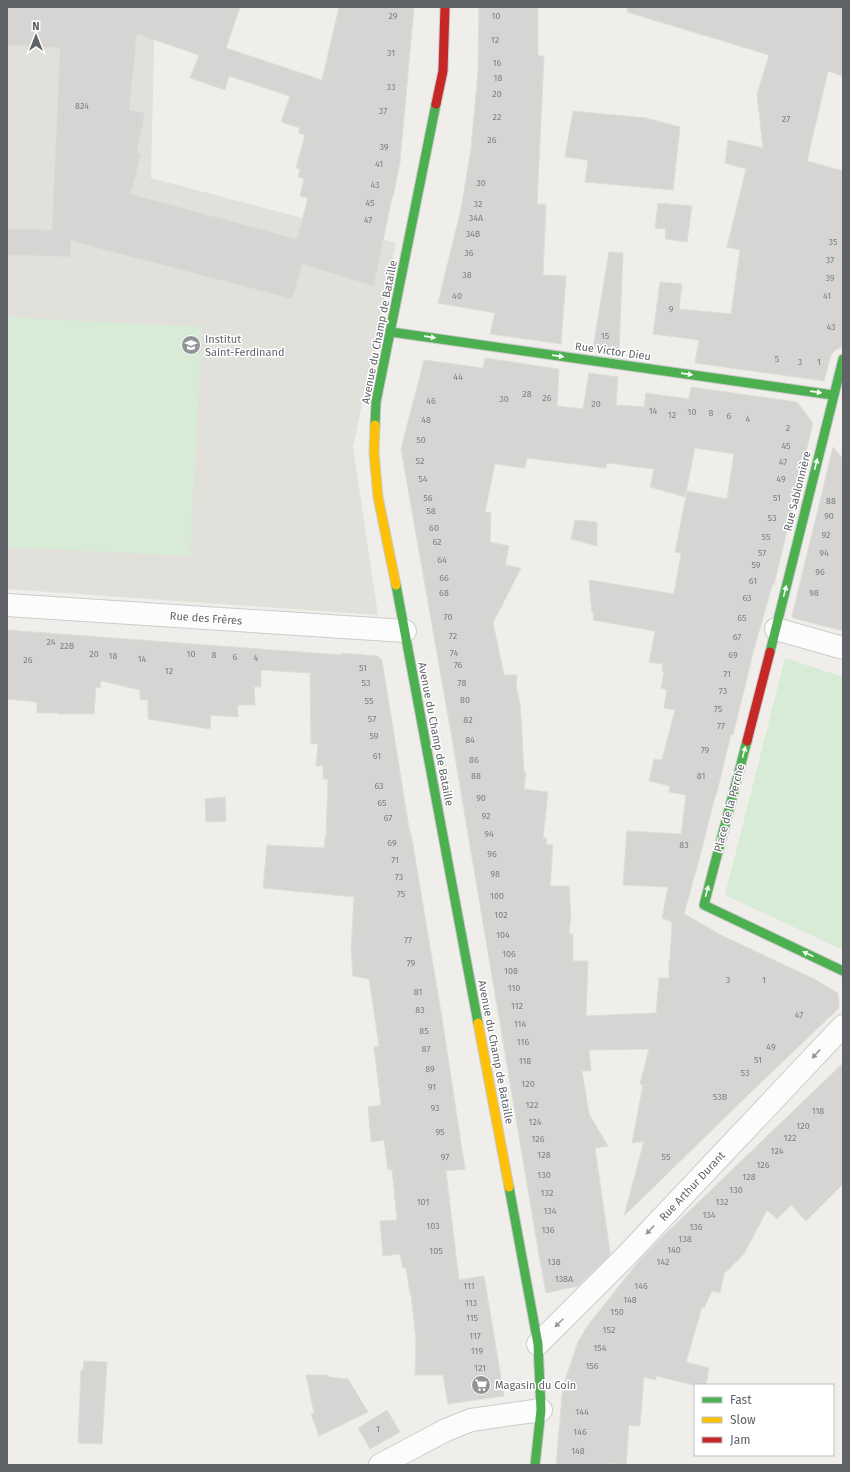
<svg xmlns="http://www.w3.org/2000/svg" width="850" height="1472" viewBox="0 0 850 1472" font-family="'Fira Sans',sans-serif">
<rect width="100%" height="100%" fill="#efeeea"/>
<path fill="#e2e0da" d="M7,7H155L151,178L396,243L353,447L378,615L7,589Z"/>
<path fill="#d8ebd6" d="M7,317L202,327L190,556L7,547Z
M785,658L843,677V950L725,895Z"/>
<path fill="#d6d5d3" stroke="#deddd9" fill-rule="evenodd" d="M7,7H240L226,48L322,80L339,7H414L400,162L393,197H392L374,286L302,264L292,299L71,241L70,257L7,255V229L52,230L60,48L7,45ZM137,34L199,55L190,78L225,90L229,76L290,96L281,122L300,128L298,133L305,135L296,168L300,169L298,177L304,179L300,196L308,198L297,239L131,194L141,153H137L145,113L129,110Z
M479,7H538V56H544L537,204L546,205L543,275L566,276L561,344L490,334L495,313L438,303L461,209L471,149L478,71Z
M628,7H843V76L828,71L807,161L843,171V347L835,350L831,355L824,381L695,363L699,340L653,334L660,282L682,284L679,309L731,314L740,250L727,247L746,169L725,163L728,140L763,148L757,94L769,55L627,12Z
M573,111L646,118L680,127L673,190L585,182L588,160L565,157Z
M658,203L692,206L687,242L665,239L666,229L655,228Z
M609,252L623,253L619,352L593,348Z
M485,358L559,369L557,406L583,409L589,373L618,377L616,405L644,407L646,393L689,399L691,387L797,402L813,423L774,585L773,583L754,649L733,735L731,734L718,788L714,800L700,856L684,914L723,936L814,979L838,993L839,1008L750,1093L624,1216L644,1141L632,1143L643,1085L640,1084L649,1049L589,1050L591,1071H582L589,1114L608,1146L595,1148L610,1252L609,1256L578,1286L546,1293L539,1255L451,733L401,449L424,360L483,368ZM695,448L734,454L727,499L687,491L675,552L681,553L674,594L589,580L592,613H594L593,620L655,631L649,662L663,664L662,671L664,672L661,688L667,690L664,708L675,710L662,760L654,759L649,781L670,786L669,792L686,795L681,834L627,831L623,885L668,887L662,918L672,922L670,960H669V978H659L656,1013L586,1016L588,961H573V934H569L571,915L569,886H550L553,845L546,844L547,838H543L548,792L524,789L526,772H524L521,717L520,704L516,686L517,675H504L493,623L521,568L505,565L509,546L490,542L491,513L485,512L495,464L525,468L527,458L606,468L607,463L654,469L650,487L685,497Z
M833,447L843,459V631L793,618L792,616Z
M575,520L597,522V546L571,539Z
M7,630L341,655V653L377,656L382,660L410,834L411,833L442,1018L465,1169L446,1171L459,1280L484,1276L504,1396L448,1404L443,1375H415L416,1339L411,1294H410L406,1267L403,1268L400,1254L383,1256L380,1221L397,1220L392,1169L388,1170L384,1140L371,1142L368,1107L381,1105L374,1047L379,1046L369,979L353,976L351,950L354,897L263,888L267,845L324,848L325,838H326L328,779H323V766H316L318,744H311L310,673L261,670V687H254L255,705H238V717L211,715L210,729L148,719V700H140V690L101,681L100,688L96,687L94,714H58V713H37V702L7,699Z
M225,797L226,821L206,822L205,799Z
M843,1063V1184L806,1221L791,1205L777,1219L767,1210L744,1254L724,1274L720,1293L712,1291L704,1308L702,1307L686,1362L709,1368L706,1385H693L656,1376V1380L644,1377L640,1426L629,1425L626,1465L608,1463V1465H556L563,1386L578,1342L588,1325L639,1261L658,1241Z
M84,1361L107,1362L102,1444L78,1443L81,1370H83Z
M306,1375H328L329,1377L348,1379L368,1412L319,1436L311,1414L314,1413Z
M387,1410L400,1432L370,1449L358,1428Z"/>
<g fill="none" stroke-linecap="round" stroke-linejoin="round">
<g stroke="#cbcccc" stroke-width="24">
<path id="street" d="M7,605L405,631
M776,629L843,648
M538,1344L627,1255L843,1026
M380,1465L446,1430L471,1420L541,1410"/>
</g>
<g stroke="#cacacb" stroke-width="11">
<path id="fast" d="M391,332L833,395
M375,425L376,402L436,104
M396,585L478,1023
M770,652L843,359
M747,741L704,905L843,971
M509,1187L538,1344L541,1410L535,1465"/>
</g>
<g stroke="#cacacb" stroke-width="11">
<path id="slow" d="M375,425L374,452L378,497L396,585
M478,1023L509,1187"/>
</g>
<g stroke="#cacacb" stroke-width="11">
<path id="jam" d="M436,104L443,71L445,7
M747,741L770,652"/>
</g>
<use href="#street" stroke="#fdfcfc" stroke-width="22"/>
<use href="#fast" stroke="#4caf50" stroke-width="9"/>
<use href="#slow" stroke="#ffc107" stroke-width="9"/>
<use href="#jam" stroke="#c62828" stroke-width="9"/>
</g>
<defs><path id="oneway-solid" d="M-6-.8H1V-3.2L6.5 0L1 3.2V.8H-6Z"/></defs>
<g fill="#f6fbf6">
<use href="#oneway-solid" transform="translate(430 337) rotate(8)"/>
<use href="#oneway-solid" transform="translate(558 356) rotate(8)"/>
<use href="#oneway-solid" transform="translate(687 374) rotate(8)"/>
<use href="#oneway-solid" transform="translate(816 392) rotate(8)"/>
<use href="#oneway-solid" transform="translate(816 464) rotate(-76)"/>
<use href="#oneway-solid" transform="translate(785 591) rotate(-76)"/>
<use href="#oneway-solid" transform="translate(744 752) rotate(-75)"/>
<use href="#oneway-solid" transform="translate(707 891) rotate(-75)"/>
<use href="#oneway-solid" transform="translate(808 954) rotate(-155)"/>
</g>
<g fill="#96999c">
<use href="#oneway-solid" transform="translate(816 1054) rotate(133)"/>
<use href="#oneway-solid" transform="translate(650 1230) rotate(133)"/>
<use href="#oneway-solid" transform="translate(559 1323) rotate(135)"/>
</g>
<defs>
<g id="school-disc" transform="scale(1)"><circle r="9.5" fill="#919496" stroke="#fff"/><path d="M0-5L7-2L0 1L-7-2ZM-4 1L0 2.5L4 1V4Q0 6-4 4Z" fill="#fff"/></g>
<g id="supermarket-disc" transform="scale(1)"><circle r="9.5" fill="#919496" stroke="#fff"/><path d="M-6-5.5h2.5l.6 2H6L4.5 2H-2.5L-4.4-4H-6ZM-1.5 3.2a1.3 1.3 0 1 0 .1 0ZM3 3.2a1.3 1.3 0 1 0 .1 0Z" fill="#fff"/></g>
</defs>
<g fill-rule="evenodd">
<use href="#school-disc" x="191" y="345"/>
<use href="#supermarket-disc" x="481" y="1385"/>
</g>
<g text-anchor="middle" stroke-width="3" stroke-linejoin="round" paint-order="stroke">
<g font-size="9" fill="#7e8184">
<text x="393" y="19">29</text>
<text x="496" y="19">10</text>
<text x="495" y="43">12</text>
<text x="391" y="56">31</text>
<text x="497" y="66">16</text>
<text x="498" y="81">18</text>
<text x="391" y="90">33</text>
<text x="497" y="97">20</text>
<text x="82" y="109">824</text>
<text x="383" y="114">37</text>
<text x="497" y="120">22</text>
<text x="786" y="122">27</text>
<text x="492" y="143">26</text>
<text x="384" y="150">39</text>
<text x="379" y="167">41</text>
<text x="481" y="186">30</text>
<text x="375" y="188">43</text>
<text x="370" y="206">45</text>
<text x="478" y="207">32</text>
<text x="476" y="221">34A</text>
<text x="368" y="223">47</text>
<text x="473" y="237">34B</text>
<text x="833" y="245">35</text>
<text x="469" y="256">36</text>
<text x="830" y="263">37</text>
<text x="467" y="278">38</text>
<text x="830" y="281">39</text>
<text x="457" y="299">40</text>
<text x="827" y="299">41</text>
<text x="671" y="312">9</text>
<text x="831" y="330">43</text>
<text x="605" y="339">15</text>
<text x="777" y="362">5</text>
<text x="800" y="365">3</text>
<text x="819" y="365">1</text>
<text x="458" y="380">44</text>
<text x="527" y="397">28</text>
<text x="547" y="401">26</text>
<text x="504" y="402">30</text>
<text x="431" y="404">46</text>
<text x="596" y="407">20</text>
<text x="653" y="414">14</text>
<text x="692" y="415">10</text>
<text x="711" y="416">8</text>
<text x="672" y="418">12</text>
<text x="729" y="419">6</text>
<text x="748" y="422">4</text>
<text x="426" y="423">48</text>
<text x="788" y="431">2</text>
<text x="421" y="443">50</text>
<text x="786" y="449">45</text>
<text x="420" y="464">52</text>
<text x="783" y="465">47</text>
<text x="423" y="482">54</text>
<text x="781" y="482">49</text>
<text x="428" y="501">56</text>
<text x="777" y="501">51</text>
<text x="831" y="504">88</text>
<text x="431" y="514">58</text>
<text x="829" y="519">90</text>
<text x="772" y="521">53</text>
<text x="434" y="531">60</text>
<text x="826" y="538">92</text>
<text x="766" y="540">55</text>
<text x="437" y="545">62</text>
<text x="762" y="556">57</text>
<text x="824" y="556">94</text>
<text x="442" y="563">64</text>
<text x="756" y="568">59</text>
<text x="820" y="575">96</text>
<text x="444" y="581">66</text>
<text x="753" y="584">61</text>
<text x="444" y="596">68</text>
<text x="814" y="596">98</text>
<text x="747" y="601">63</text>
<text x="448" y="620">70</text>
<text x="742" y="621">65</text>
<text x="453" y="639">72</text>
<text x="737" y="640">67</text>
<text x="51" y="645">24</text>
<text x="67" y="649">22B</text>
<text x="454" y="656">74</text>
<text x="94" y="657">20</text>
<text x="191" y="657">10</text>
<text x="214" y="658">8</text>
<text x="733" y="658">69</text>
<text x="113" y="659">18</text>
<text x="235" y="660">6</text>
<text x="256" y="661">4</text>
<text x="142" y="662">14</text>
<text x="28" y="663">26</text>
<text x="458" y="668">76</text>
<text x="363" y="671">51</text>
<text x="169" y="674">12</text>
<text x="727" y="677">71</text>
<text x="366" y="686">53</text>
<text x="462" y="686">78</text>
<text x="723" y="694">73</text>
<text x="465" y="703">80</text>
<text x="369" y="704">55</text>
<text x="718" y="712">75</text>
<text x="372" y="722">57</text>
<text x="468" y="723">82</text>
<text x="721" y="729">77</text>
<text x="374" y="739">59</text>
<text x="470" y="743">84</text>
<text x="705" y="753">79</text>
<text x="377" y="759">61</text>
<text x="474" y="763">86</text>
<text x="476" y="779">88</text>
<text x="701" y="779">81</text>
<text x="379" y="789">63</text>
<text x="481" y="801">90</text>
<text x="382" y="806">65</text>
<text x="486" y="819">92</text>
<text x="388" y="821">67</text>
<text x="489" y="837">94</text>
<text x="392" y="846">69</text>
<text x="684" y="848">83</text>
<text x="492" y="857">96</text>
<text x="395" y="863">71</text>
<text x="495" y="877">98</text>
<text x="399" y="880">73</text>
<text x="401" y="897">75</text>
<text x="497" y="899">100</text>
<text x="501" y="918">102</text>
<text x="503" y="938">104</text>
<text x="408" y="943">77</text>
<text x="509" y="957">106</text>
<text x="411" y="966">79</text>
<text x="511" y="974">108</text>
<text x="728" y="983">3</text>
<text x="764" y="983">1</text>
<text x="514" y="991">110</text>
<text x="418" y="995">81</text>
<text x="517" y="1009">112</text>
<text x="420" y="1013">83</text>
<text x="799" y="1018">47</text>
<text x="520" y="1027">114</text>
<text x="424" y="1034">85</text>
<text x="523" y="1045">116</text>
<text x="771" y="1050">49</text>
<text x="426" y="1052">87</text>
<text x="758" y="1063">51</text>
<text x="525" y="1064">118</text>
<text x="430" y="1072">89</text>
<text x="745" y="1076">53</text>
<text x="528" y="1087">120</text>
<text x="432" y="1090">91</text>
<text x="720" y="1100">53B</text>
<text x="532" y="1108">122</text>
<text x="435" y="1111">93</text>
<text x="818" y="1114">118</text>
<text x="535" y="1125">124</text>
<text x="803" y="1129">120</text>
<text x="440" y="1135">95</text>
<text x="790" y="1141">122</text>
<text x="538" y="1142">126</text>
<text x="777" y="1154">124</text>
<text x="544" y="1158">128</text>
<text x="445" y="1160">97</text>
<text x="666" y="1160">55</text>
<text x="763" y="1168">126</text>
<text x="544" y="1178">130</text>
<text x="749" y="1180">128</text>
<text x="736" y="1193">130</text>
<text x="547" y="1196">132</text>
<text x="423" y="1205">101</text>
<text x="722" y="1205">132</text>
<text x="550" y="1214">134</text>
<text x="709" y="1218">134</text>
<text x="433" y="1229">103</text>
<text x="696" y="1230">136</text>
<text x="548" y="1233">136</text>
<text x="685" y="1242">138</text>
<text x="674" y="1253">140</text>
<text x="436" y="1254">105</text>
<text x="554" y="1265">138</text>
<text x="663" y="1265">142</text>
<text x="564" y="1282">138A</text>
<text x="469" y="1289">111</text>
<text x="641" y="1289">146</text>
<text x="630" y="1303">148</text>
<text x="471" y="1306">113</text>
<text x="617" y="1315">150</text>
<text x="472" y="1321">115</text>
<text x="609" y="1333">152</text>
<text x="475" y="1339">117</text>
<text x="600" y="1351">154</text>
<text x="477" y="1354">119</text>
<text x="592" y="1369">156</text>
<text x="480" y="1371">121</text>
<text x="582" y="1415">144</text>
<text x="378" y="1432">1</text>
<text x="580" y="1435">146</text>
<text x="578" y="1454">148</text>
</g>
<g font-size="11" fill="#5f6368" stroke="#fff">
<text transform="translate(379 332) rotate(-79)" y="4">Avenue du Champ de Bataille</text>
<text transform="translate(613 351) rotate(8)" y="4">Rue Victor Dieu</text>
<text transform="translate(797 491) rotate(-76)" y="4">Rue Sablonnière</text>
<text transform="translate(206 618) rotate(4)" y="4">Rue des Frères</text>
<text transform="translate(436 734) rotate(79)" y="4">Avenue du Champ de Bataille</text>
<text transform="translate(729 808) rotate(-75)" y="4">Place de la Perche</text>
<text transform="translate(496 1052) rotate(79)" y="4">Avenue du Champ de Bataille</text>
<text transform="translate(692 1186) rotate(-47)" y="4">Rue Arthur Durant</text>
</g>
<g font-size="11" fill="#5f6368" stroke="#fff" text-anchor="start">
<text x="205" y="343">Institut<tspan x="205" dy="13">Saint-Ferdinand</tspan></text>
<text x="495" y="1389">Magasin du Coin</text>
</g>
</g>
<rect width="850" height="1472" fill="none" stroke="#5f6368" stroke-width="16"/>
<rect x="694" y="1384" width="140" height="72" fill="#ffffff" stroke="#bfc1c3"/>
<rect x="702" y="1397" width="20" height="6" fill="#4caf50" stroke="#bfc1c3"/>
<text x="730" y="1404" font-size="12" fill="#5f6368">Fast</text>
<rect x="702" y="1417" width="20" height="6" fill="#ffc107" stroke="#bfc1c3"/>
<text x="730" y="1424" font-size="12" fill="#5f6368">Slow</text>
<rect x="702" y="1437" width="20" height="6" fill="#c62828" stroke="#bfc1c3"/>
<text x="730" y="1444" font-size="12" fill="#5f6368">Jam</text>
<g transform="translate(36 36)" stroke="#ffffff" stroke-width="3" paint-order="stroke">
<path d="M0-3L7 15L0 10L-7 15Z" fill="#5f6368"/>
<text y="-6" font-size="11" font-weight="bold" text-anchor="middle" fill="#5f6368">N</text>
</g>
</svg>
